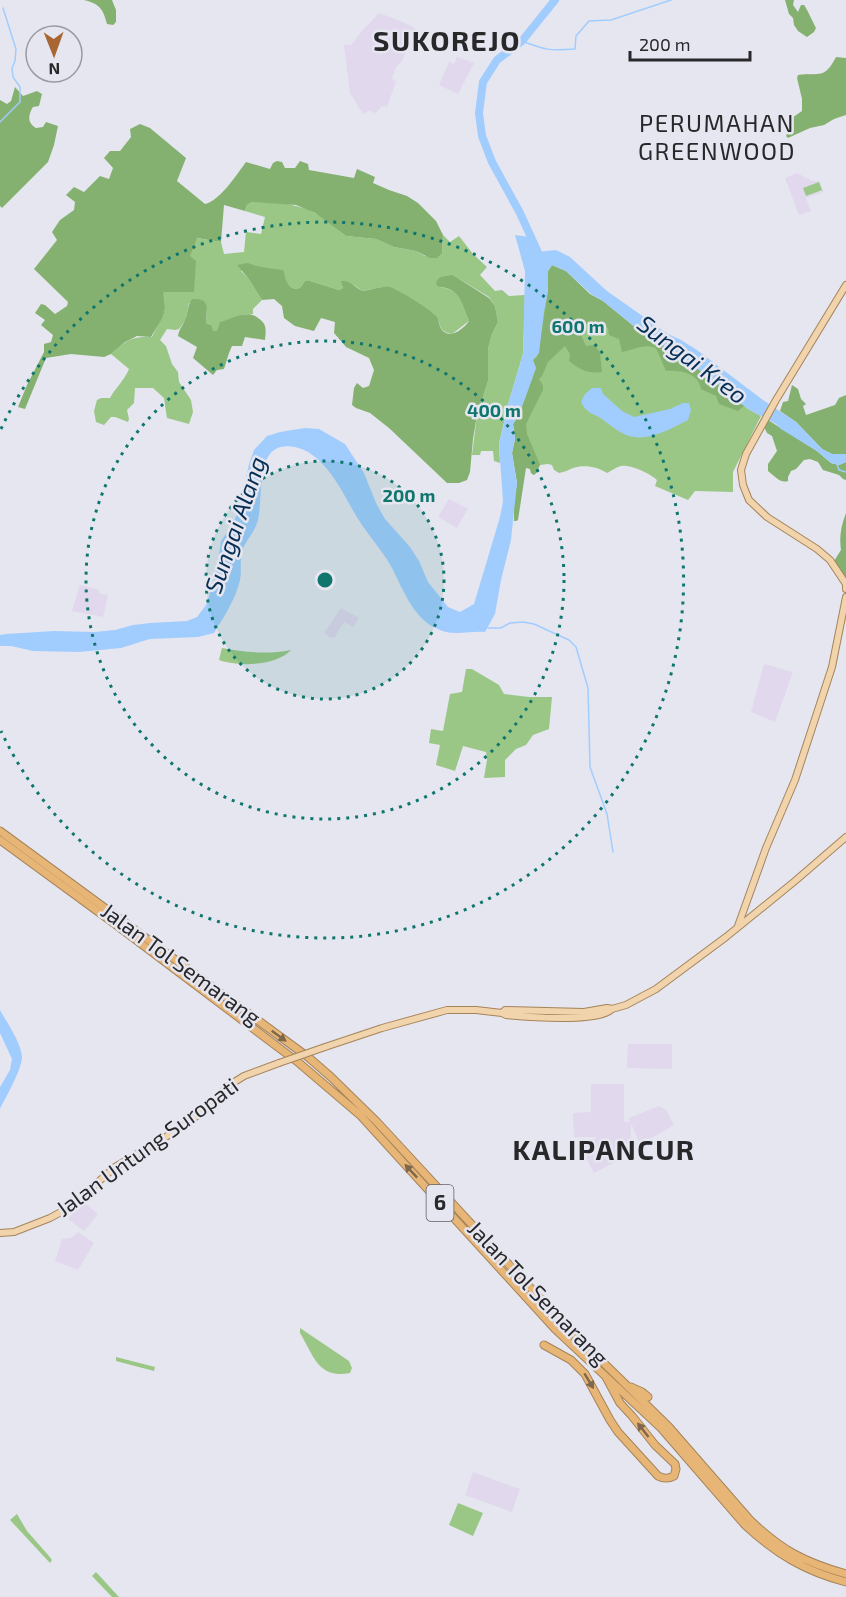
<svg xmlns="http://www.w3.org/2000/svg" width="846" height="1597" viewBox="0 0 846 1597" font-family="'Exo 2',sans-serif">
<rect width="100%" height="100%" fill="#e6e6f0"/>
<path fill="#e1d8ed" d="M379,13L403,22L416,29L402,61L396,67L392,78L396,82L387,107L382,106L376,113L369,111L363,114L350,93L344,45H351L361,32Z
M457,57L474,63L458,94L439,85L449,62L454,64Z
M797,173L812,181H819L824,192L806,198L811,211L799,215L785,178Z
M449,499L468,509L457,528L438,517Z
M80,585L97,589L99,590V593L108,595L103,617L72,611Z
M341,608L359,618L353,627L344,622L335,637L330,638L324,633Z
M764,664L793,672L775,722L751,712Z
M628,1044H672V1069L627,1068Z
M591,1084H624V1122H630L629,1118L659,1106L666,1110L674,1125L643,1143L638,1140L631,1123V1154L594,1173L581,1148L597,1137H574L573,1113L591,1112Z
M81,1200L98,1214L84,1231L68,1219L76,1209L74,1208Z
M78,1232L94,1243L78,1270L55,1261L62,1239L71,1238Z
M473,1472L520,1489L512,1512L465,1495Z"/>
<path fill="#9ac785" d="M819,182L822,190L806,196L803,188Z
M252,202L288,204L307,209L318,215L346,236L376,239L394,247L416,251L425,256L442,253L443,235L450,242L459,236L473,254L487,267L480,275L495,291L502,290L509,296L525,295L523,354L509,401L499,444L500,463L494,461L493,451H481L480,455H472L477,415L488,381V349L492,334L498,322L495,306L489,297L453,275L439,287C461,289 462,304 469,321L452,334C436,331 443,323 434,314L395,289L382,287L362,291L354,285L342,286L343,288L339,290L310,281H305L300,288L294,289L287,284L283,277L269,268H257L248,264L241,271L248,278L262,300L253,309V314H246L221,322L217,332H213L206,324L207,307L189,303L186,319L179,329L175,330L167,329L160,340L166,346L172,364L178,372L179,382L191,400L193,412L189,424L167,418L164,398L153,388H135L134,403L127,410L129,419L128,422L115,417H111L104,425L96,422L94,411L97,400L101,398H110C116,387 124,381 129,369L111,354C126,341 130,336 152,337C156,327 164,319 165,308C165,303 163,298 164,292H194L189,256L196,238L221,242L224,254L244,252L246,232L261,234L265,217L245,211L247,205Z
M548,271L724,388L748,409L761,416L733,472V492L695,491L688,500L655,486L657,480C651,474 630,464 621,466C616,467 611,471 607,473C598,467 584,464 573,468C568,470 565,472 559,473L554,470L552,465L548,464L540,465L536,473L534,475L531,473L530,468L526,467L515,439Z
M222,648C245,652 267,655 291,650C276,666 239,667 219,660Z
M466,669H472L499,685L504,694L529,697H552L549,729L533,735L526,745L516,749L505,760V777L484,778L487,760L486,752L463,746L455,771L436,765L440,745L429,743L431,729L443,731L450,694L462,692Z
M300,1328L349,1361L352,1368L350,1373C318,1379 314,1356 300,1333Z
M116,1357L155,1367L154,1371L116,1361Z
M458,1503L483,1513L473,1536L449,1525Z
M17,1514L27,1531L49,1556L52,1560L50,1563L10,1520Z
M96,1572L119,1597H112L92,1576Z"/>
<path fill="#84b16f" d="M84,0H112L116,10V22L113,25L107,24C103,9 100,4 84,0Z
M785,0H794L793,5L798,12L801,5H804C806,7 814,24 816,28L814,32L807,37L798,31L794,25L793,18L789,14Z
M836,57L846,58V115L834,119L824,125L810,128L788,138L786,136L789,129V120L802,111V99L797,78L798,75C820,72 824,80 836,57Z
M15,87L23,96L37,91L42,94L39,106L33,107C28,115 27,123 36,128L43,127L46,122L58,126L54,145L48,162L2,208L0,206V100L7,104L11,101Z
M140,124L150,128L186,158L177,181L205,204C220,201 237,174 246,162L270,169L273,163L277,161L282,162L285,168H295L300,161L308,164L309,170L354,178L357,169L375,177L373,183L389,190L407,196L418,203L436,221L443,235L442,253L437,258H430L416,251L394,247L376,239L346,236L315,213L296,205L252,202L247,205L245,211L224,205L221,242L197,238L190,256L196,261L194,292H164C163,298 165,303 165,308C164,320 156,327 151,337L137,336L125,342L111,354L104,357L71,354L46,358L25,409L18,407L27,385L44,352V344L51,342L53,335L41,325L45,320L35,313L41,304L45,305L55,314L67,306L68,302L34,269L57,240L52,232L60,220L74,210L75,202L66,195L74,187L84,192L100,176L109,179L113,168L104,158L110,151H120L131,137L130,129Z
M248,263C259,268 271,268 283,270C286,278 285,284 294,289L300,288L305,281H310L339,290L343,288L341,281C350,280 355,287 362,291C371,290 381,286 390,287C396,288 434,312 437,317C440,323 439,330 446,333C454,337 465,327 469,321C462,304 460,288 439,287L436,284L437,280L441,277L453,275L489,298L495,306L498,322L492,334L488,349V381L477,415L473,439L470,472L467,480L459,483H447L389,428L370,413L356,408L352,405L354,388L357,383L363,388L369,386L374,370L369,358L346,347L334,333L335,322L321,318L314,331L295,326L284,318L282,306L274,299L262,300L248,278L237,265Z
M552,265L566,271L590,294L603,301L641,332L667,347L708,376L744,406L738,411L719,404L716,396L701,389C698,373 681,370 666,371L656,348C644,343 634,350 622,352L619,339L609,335L608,328L602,322L589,328L581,335L586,346L595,345L600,353L602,372C587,374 581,370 569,361L570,354L565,346L548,362L542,376L539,379L543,385V390L526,424L527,434L540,465L536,473L534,475L531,473L530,469L526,468L518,520L516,521H514V502L517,483L512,453L515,439L513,424L519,415L536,368L533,360L537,357L548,291V271Z
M192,299H198L204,301L207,307L206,324L211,325L213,331H217L220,322C233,319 247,309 258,318C267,324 266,329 265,340L245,337L242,346H232L229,353L224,369L217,370L213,375L193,358L197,347L178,336C179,329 183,325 186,318C188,311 188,305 192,299Z
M792,385L798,389L801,399L806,404L803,406L806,415L835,405L839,398L846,395V454H832L822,449L796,422L780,411L783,402L788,401Z
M768,420L817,451L831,463L839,465L846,462V480L843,479L839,475L823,470L818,462L810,459L804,460L796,469L791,471L788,477V481C781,484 773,475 768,471V464L777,451L772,436L767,433L764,427Z
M846,513V580C842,574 836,567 834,561L841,550C839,537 841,526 846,513Z"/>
<path fill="#a1cdfe" d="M515,235L530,237L537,252L556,250L570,257L607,291L668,334L681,340L697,350L763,400L796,422L822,449L832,454H846V462L839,465L831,463L817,451L781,429L776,424L748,409L708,376L667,347L641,332L603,301L591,294L566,271L552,265L548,271V291L544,312L539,353L533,360L536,368L519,415L513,424L515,439L512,453L517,483L511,540L501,580L495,614L485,632C470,631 454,636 440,630C415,621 404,592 393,570C385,554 372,540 362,525C345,500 335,469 308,452C296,445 276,442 268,457C259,470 262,503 258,520C255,531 248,538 243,548C239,558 242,570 240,580C236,598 224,617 214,633L198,637L150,639L121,648L79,652L33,651L11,646H0V635L6,634L54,631L94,632L115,630L133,625L150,623L187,621L197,617L206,605L216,575L221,541L233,524L239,509L249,464L254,450L267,436L280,432L305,428L319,429L345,444L364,473L376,503L385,519L410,547L419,561L428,582L448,607L460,612L474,604L500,517L503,502L499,444L509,401L523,354L525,271Z
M592,388H601L603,394L622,411L634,417L670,409L683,403H689L691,410L688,420C670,429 647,443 626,435C617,431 610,425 602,419C592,412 588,415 581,402L585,394Z
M0,1010C7,1023 21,1042 22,1057C22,1069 6,1097 0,1109V1087L10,1070L12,1059L0,1033Z"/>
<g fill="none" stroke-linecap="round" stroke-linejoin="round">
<path stroke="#a1cdfe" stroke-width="1.5" d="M522,41C545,50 550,51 575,49L576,36L589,21L611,20L671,0
M0,122L20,102V87L13,77L12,68L15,61L16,49L3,8
M837,464L839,470L846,472
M488,628H501L510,623L523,622L534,624L569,640L576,647L588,688L590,767L607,814L613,852"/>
<path stroke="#a1cdfe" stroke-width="8" d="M541,259L520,213L492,162L482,136L479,113L483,82L497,60L522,41L555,0"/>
<g stroke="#a4845b" stroke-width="8">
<path id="major" d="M846,285L776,400L746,454L741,470L743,485L749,500L767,517L817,549L830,560L846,584V589
M738,926L766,848L795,780L816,716L832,667L846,597
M502,1013L505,1010L584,1012L607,1008L612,1009L626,1005L656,989L726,937L795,881L846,837
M325,1047L382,1028L447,1010H476L502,1013L506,1015C526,1017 599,1023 612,1009
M0,1233L14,1232L50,1218L61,1212L80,1198L115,1167L174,1132L201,1113L228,1086L244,1076L279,1063"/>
</g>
<g stroke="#a4845b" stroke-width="9">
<path id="highway" d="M0,831L308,1057L331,1077L377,1122L562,1322L669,1427L750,1520C781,1550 804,1562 846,1574
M0,840L115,924L299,1063L360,1115L555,1329L661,1428L745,1525C776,1554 805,1571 846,1582
M544,1345L571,1360L585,1374L610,1420L618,1432L658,1476C664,1479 668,1479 674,1476L676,1469L675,1464L655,1445L632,1416L620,1403L606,1377
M631,1387L642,1392L648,1397"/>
</g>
<use href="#major" stroke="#f1d3ac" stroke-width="6"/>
<use href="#highway" stroke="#e7b575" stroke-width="7"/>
<g stroke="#a4845b" stroke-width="8" stroke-linecap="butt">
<path id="major-bridge" d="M279,1063L325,1047"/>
</g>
<use href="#major-bridge" stroke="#f1d3ac" stroke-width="6"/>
</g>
<defs><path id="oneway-solid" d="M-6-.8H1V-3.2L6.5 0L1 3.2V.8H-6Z" transform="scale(1.5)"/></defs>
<g fill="#7e674c">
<use href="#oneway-solid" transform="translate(279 1036) rotate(36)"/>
<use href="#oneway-solid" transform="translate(411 1171) rotate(-133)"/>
<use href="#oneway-solid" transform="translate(589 1381) rotate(59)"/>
<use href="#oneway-solid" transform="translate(643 1430) rotate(-128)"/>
</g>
<circle cx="325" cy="580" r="119" fill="#0f766e" fill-opacity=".12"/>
<g fill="none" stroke="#0f766e" stroke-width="3" stroke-dasharray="3 6">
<circle cx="325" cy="580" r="119"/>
<circle cx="325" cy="580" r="239"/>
<path d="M1 429A358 358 0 1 1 1 731"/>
</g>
<g text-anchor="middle" stroke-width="5" stroke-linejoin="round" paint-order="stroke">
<rect fill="#e6e6f0" stroke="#616166" stroke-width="1.5" x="426.5" y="1185" width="27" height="36" rx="4.5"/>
<g font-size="21" font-weight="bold" fill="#28282b">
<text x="440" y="1210">6</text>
</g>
<g font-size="22" fill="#28282b" stroke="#e6e6f0">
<text transform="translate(181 964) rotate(36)" y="8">Jalan Tol Semarang</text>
<text transform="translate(147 1147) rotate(-36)" y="8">Jalan Untung Suropati</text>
<text transform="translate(538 1293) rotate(46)" y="8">Jalan Tol Semarang</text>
</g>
<g font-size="24" letter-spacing="1.5" fill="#28282b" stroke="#e6e6f0">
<text x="717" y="132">PERUMAHAN<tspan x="717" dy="28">GREENWOOD</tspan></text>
</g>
<g font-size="24" font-style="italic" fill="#062f55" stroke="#e6e6f0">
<text transform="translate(692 360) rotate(37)" y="8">Sungai Kreo</text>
<text transform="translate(236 525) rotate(-71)" y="8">Sungai Alang</text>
</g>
<g font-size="28" font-weight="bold" letter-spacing="1.5" fill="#28282b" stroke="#e6e6f0">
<text x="447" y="51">SUKOREJO</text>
<text x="604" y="1160">KALIPANCUR</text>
</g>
</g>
<circle cx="325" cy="580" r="9" fill="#0f766e" stroke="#e6e6f0" stroke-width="3"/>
<g font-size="18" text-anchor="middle" font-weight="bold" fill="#0f766e" stroke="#e6e6f0" stroke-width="5" stroke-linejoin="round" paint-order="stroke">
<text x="578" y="333">600 m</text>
<text x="494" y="417">400 m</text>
<text x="409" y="502">200 m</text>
</g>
<g transform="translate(54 54) rotate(179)"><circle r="28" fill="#e6e6f0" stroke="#9a9aa1" stroke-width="1.5"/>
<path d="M0-4.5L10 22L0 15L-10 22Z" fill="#a86632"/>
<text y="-9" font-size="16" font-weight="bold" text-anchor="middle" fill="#28282b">N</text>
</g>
<path d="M630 51v9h120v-9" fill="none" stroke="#28282b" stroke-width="3"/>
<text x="639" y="51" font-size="18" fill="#28282b" stroke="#e6e6f0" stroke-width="4.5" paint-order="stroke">200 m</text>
</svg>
